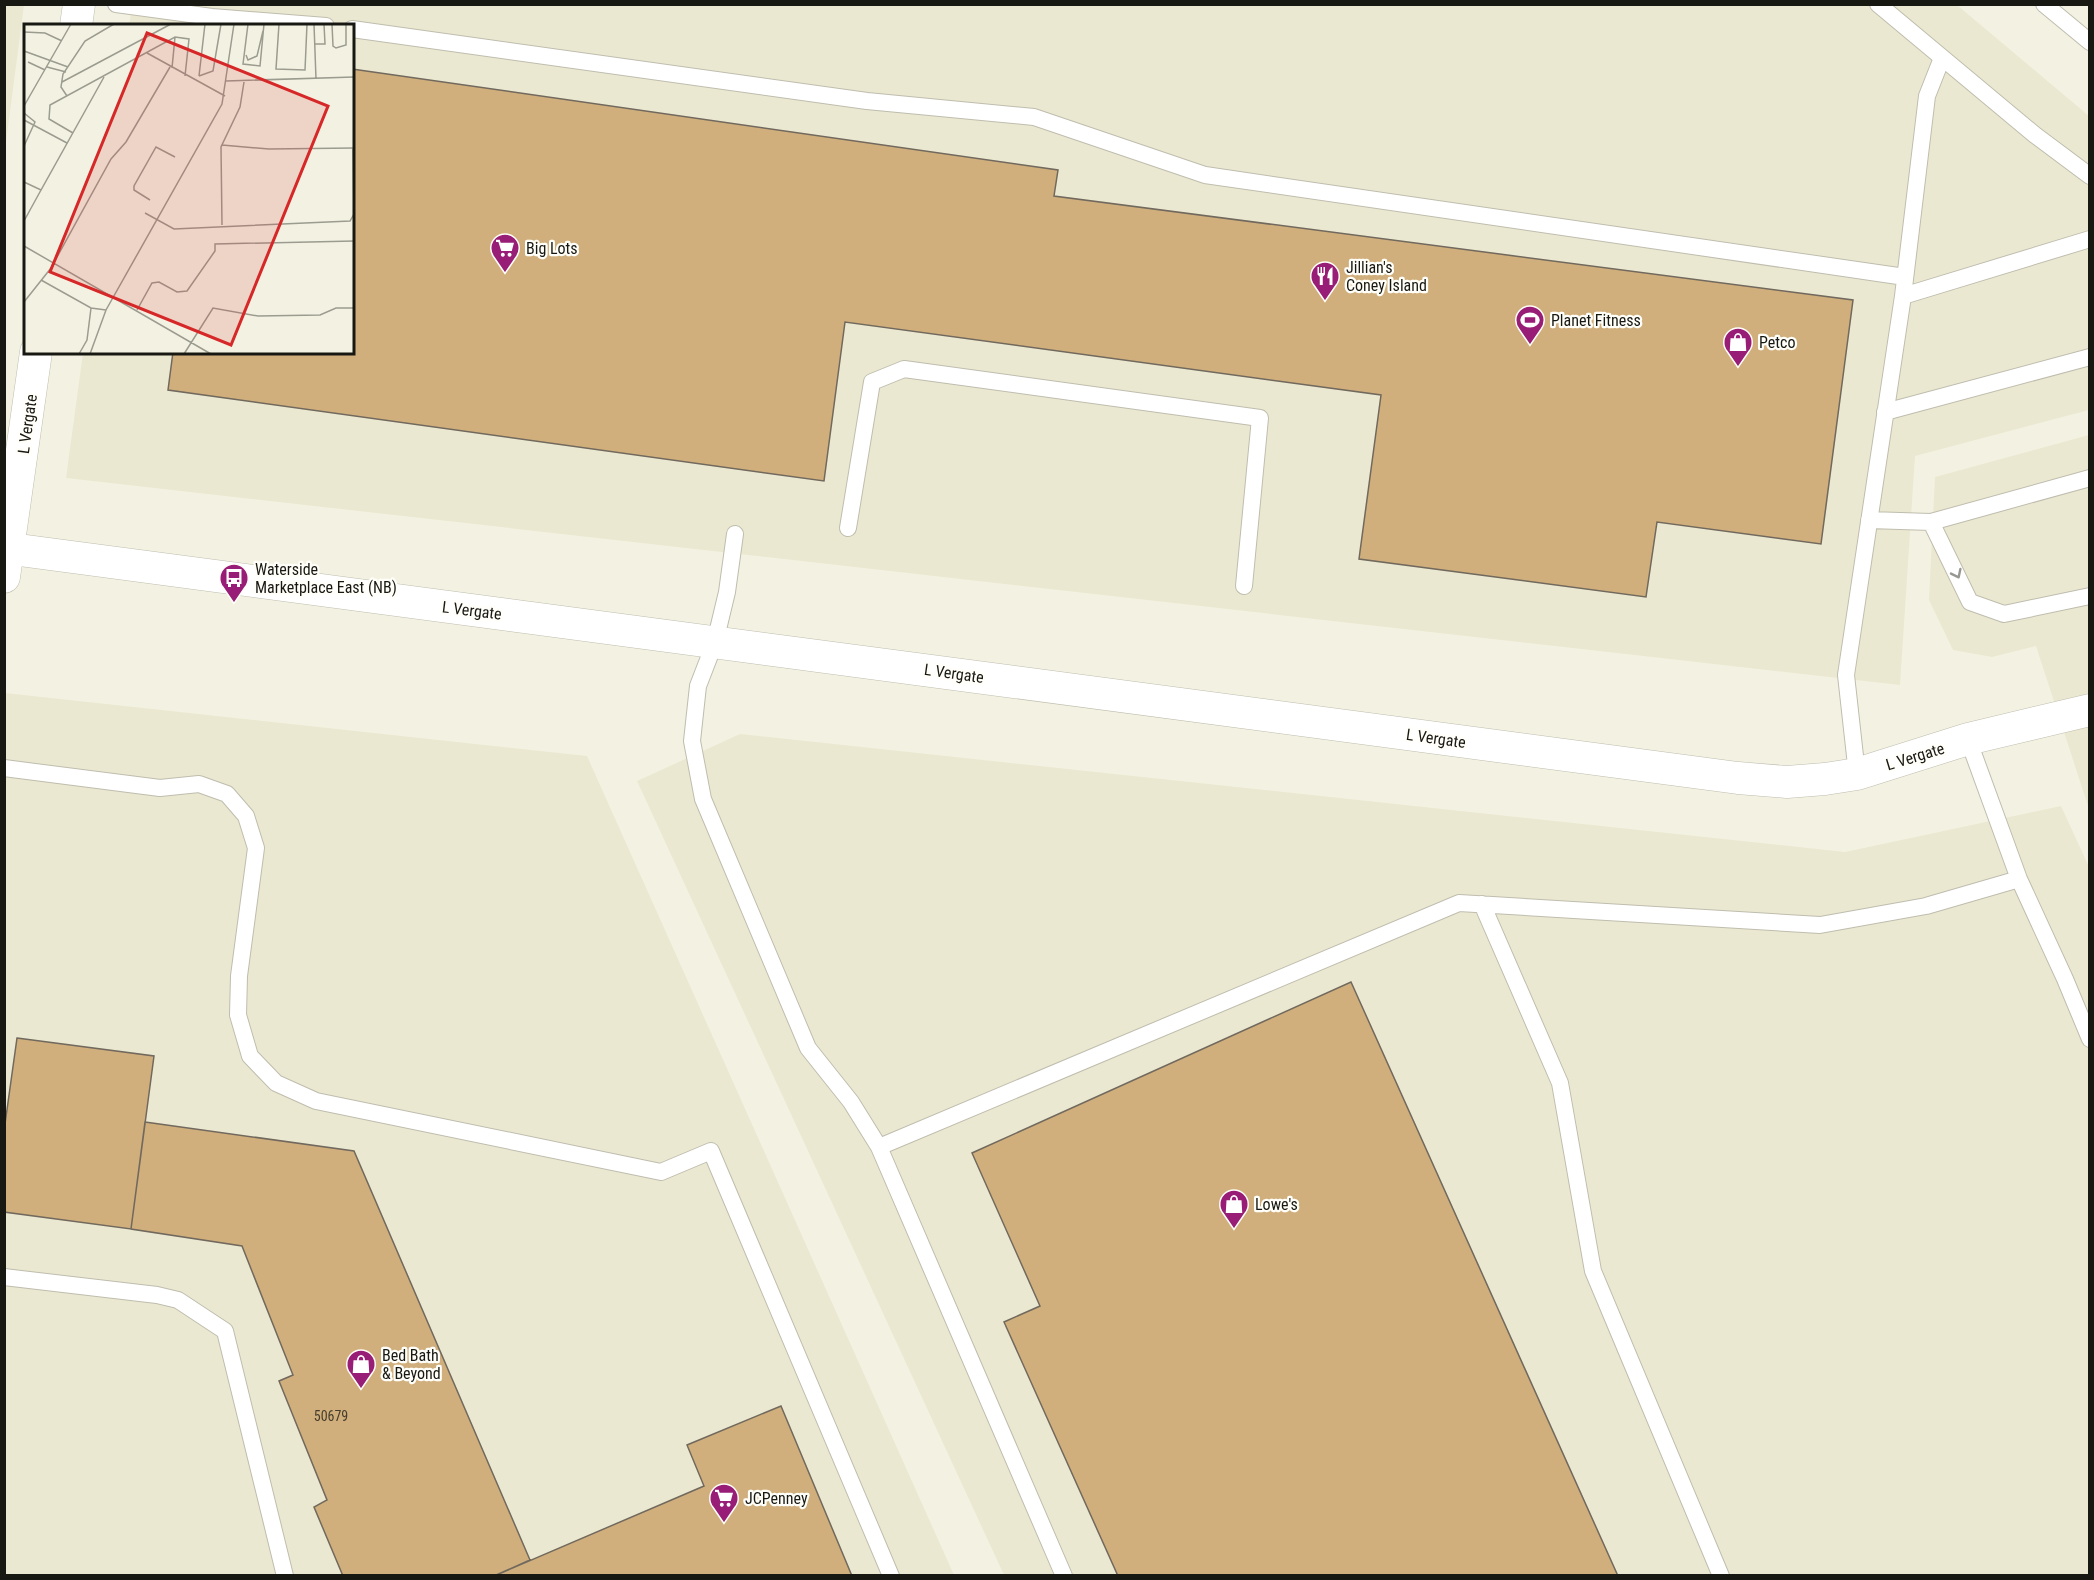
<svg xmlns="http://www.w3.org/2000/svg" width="2094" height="1580" viewBox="0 0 2094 1580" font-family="'Roboto Condensed',sans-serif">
<rect width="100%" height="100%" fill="#f3f2e2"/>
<path fill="#ebe8d1" d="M5,4L24,5L5,150L4,5Z
M132,5H1957L2089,116V410L1915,456L1900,685L66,478L83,353L352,352V26L129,25Z
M2089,435V809L2036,646L1992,657L1953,650L1929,600L1935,477Z
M5,693L587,756L954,1575L5,1576Z
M740,734L1845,852L2061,806L2090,869L2089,1575H1004L637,781Z"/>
<path fill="#d0af7d" stroke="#71695d" stroke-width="1.5" d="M352,69L1058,170L1054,196L1853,300L1821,544L1657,522L1646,597L1359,559L1381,395L845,322L824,481L168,390L173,352H352Z
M1351,982L1618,1576H1118L1004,1322L1040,1306L972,1153Z
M17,1038L154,1056L131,1229L4,1212V1131Z
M145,1122L354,1151L530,1560L494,1576H343L314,1507L327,1500L279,1381L293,1375L242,1246L131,1229Z
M781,1406L852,1576H494L704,1486L687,1445Z"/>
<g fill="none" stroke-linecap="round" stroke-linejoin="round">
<g stroke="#bfbdae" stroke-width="18">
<path id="lane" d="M116,4L212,17L326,26
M1878,4L2035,135L2090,176
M2044,4L2090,42
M352,29L867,101L1034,117L1205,175L1905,277
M1903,296L2090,239
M1885,412L2090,357
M1869,520L1931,522L2090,478
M1931,522L1970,602L2004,614L2090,596
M848,528L872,382L904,369L1260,418L1244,586
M735,534L727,592L715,642L698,686L692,741L703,799L808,1048L851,1102L879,1147L1064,1576
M1968,739L2019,879L2065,979L2090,1039
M4,768L160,788L199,784L227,794L246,816L256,848L239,976L238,1015L250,1056L276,1083L316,1101L661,1172L711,1151L891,1576
M1857,774L1846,675L1903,296L1927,96L1942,58
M1482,904L1560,1083L1593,1271L1721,1576
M879,1147L1459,903L1820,925L1926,906L2019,879
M4,1277L157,1295L178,1300L225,1331L285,1576"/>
</g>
<g stroke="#bfbdae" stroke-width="33">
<path id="street" d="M76,26L79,4
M4,548L1738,778L1787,782L1825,779L1857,774L1968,739L2090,710
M4,577L36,352"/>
</g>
<use href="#lane" stroke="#fff" stroke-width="16"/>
<use href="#street" stroke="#fff" stroke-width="32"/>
</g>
<defs><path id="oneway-chevron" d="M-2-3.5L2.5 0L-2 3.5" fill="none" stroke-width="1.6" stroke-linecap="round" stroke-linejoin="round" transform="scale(1.5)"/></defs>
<use stroke="#979794" href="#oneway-chevron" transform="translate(1957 574) rotate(64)"/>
<defs>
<g id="supermarket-pin" transform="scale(1.5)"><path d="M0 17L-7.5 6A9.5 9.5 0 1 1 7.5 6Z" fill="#981d76" stroke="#fffef8"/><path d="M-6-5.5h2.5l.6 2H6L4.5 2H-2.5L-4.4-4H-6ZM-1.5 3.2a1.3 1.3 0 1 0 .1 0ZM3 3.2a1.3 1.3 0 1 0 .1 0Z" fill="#fff"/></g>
<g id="restaurant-pin" transform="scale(1.5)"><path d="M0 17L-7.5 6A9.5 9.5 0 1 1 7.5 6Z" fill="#981d76" stroke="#fffef8"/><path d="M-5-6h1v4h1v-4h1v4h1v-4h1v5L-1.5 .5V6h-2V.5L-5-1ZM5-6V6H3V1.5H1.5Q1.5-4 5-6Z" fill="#fff"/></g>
<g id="stadium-pin" transform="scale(1.5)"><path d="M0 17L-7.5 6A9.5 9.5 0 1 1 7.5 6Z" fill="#981d76" stroke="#fffef8"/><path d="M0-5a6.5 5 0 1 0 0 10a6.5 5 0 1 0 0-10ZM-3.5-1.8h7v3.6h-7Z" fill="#fff"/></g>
<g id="shop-pin" transform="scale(1.5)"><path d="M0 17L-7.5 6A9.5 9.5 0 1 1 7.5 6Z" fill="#981d76" stroke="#fffef8"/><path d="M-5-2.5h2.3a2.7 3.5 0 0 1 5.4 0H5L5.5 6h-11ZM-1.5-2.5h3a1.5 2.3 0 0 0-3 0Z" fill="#fff"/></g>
<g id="bus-pin" transform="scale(1.5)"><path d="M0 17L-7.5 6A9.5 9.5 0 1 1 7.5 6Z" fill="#981d76" stroke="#fffef8"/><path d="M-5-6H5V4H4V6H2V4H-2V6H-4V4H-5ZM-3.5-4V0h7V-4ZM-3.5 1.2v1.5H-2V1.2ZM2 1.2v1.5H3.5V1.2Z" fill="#fff"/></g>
</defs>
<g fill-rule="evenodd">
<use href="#supermarket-pin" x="505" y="248"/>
<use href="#restaurant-pin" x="1325" y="276"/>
<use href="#stadium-pin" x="1530" y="320"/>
<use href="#shop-pin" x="1738" y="342"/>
<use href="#bus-pin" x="234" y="578"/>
<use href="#shop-pin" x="1234" y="1204"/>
<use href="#shop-pin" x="361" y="1364"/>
<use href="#supermarket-pin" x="724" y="1498"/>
</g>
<g text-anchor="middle" stroke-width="4.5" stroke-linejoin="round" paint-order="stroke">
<g font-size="14" fill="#463e2d">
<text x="331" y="1421">50679</text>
</g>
<g font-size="16" fill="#181812" stroke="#fffef8" text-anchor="start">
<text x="526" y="254">Big Lots</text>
<text x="1346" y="273">Jillian's<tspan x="1346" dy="18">Coney Island</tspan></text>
<text x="1551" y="326">Planet Fitness</text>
<text x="1759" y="348">Petco</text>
<text x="255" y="575">Waterside<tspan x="255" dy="18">Marketplace East (NB)</tspan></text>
<text x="1255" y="1210">Lowe's</text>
<text x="382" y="1361">Bed Bath<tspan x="382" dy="18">&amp; Beyond</tspan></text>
<text x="745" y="1504">JCPenney</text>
</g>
<g font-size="16" fill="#181812" stroke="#fffef8">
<text transform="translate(27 424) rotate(-82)" y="6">L Vergate</text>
<text transform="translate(472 610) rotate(7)" y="6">L Vergate</text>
<text transform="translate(954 673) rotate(8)" y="6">L Vergate</text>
<text transform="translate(1436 738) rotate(8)" y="6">L Vergate</text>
<text transform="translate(1915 756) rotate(-17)" y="6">L Vergate</text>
</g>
</g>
<g transform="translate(24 24)">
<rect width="330" height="330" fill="#f3f2e2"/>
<path fill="none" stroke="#9b9b8f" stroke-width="1.5" d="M224,0L219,40L236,42L240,0M255,0L252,45L281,46L283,0M290,0L292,55M308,0L309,22L312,24L322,21V0M0,8L21,9L38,17M291,20H301L300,0M0,27L44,43M123,29L201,72M222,31L224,36L233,32L239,7M4,38L21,46M23,43L42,48M148,44L151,13M175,52L189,47L197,0M175,52L181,0M202,57L330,53M38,58L147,0M43,72L37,63L39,50L61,17L90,0M0,82L47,0M0,89L11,98L0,122M0,96L43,119M49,109L25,95L26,81L151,13L165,15L161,52M198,121L245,125L330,124M0,158L17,166L80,53M126,176L110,166V162L132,123L151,133M121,189L150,205L326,197L330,190L329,124M0,197L17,166M198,201L197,123L216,83L220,58M0,222L187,330M17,256L67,284L82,286M0,278L27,244L87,135L102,118L146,43M113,286L128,259L135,258L153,268L163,267L191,227V220L330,217M55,330L63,316L67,284M66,330L82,286L198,80L210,0M160,330L189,284L234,292L296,291L312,284H330"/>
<path fill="#d62828" fill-opacity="0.15" stroke="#d62828" stroke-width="3" d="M123,9L304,82L207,321L26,248Z"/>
<rect width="330" height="330" fill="none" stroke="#181812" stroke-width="3"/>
</g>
<rect width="2094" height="1580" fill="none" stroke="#181812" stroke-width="12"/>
</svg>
